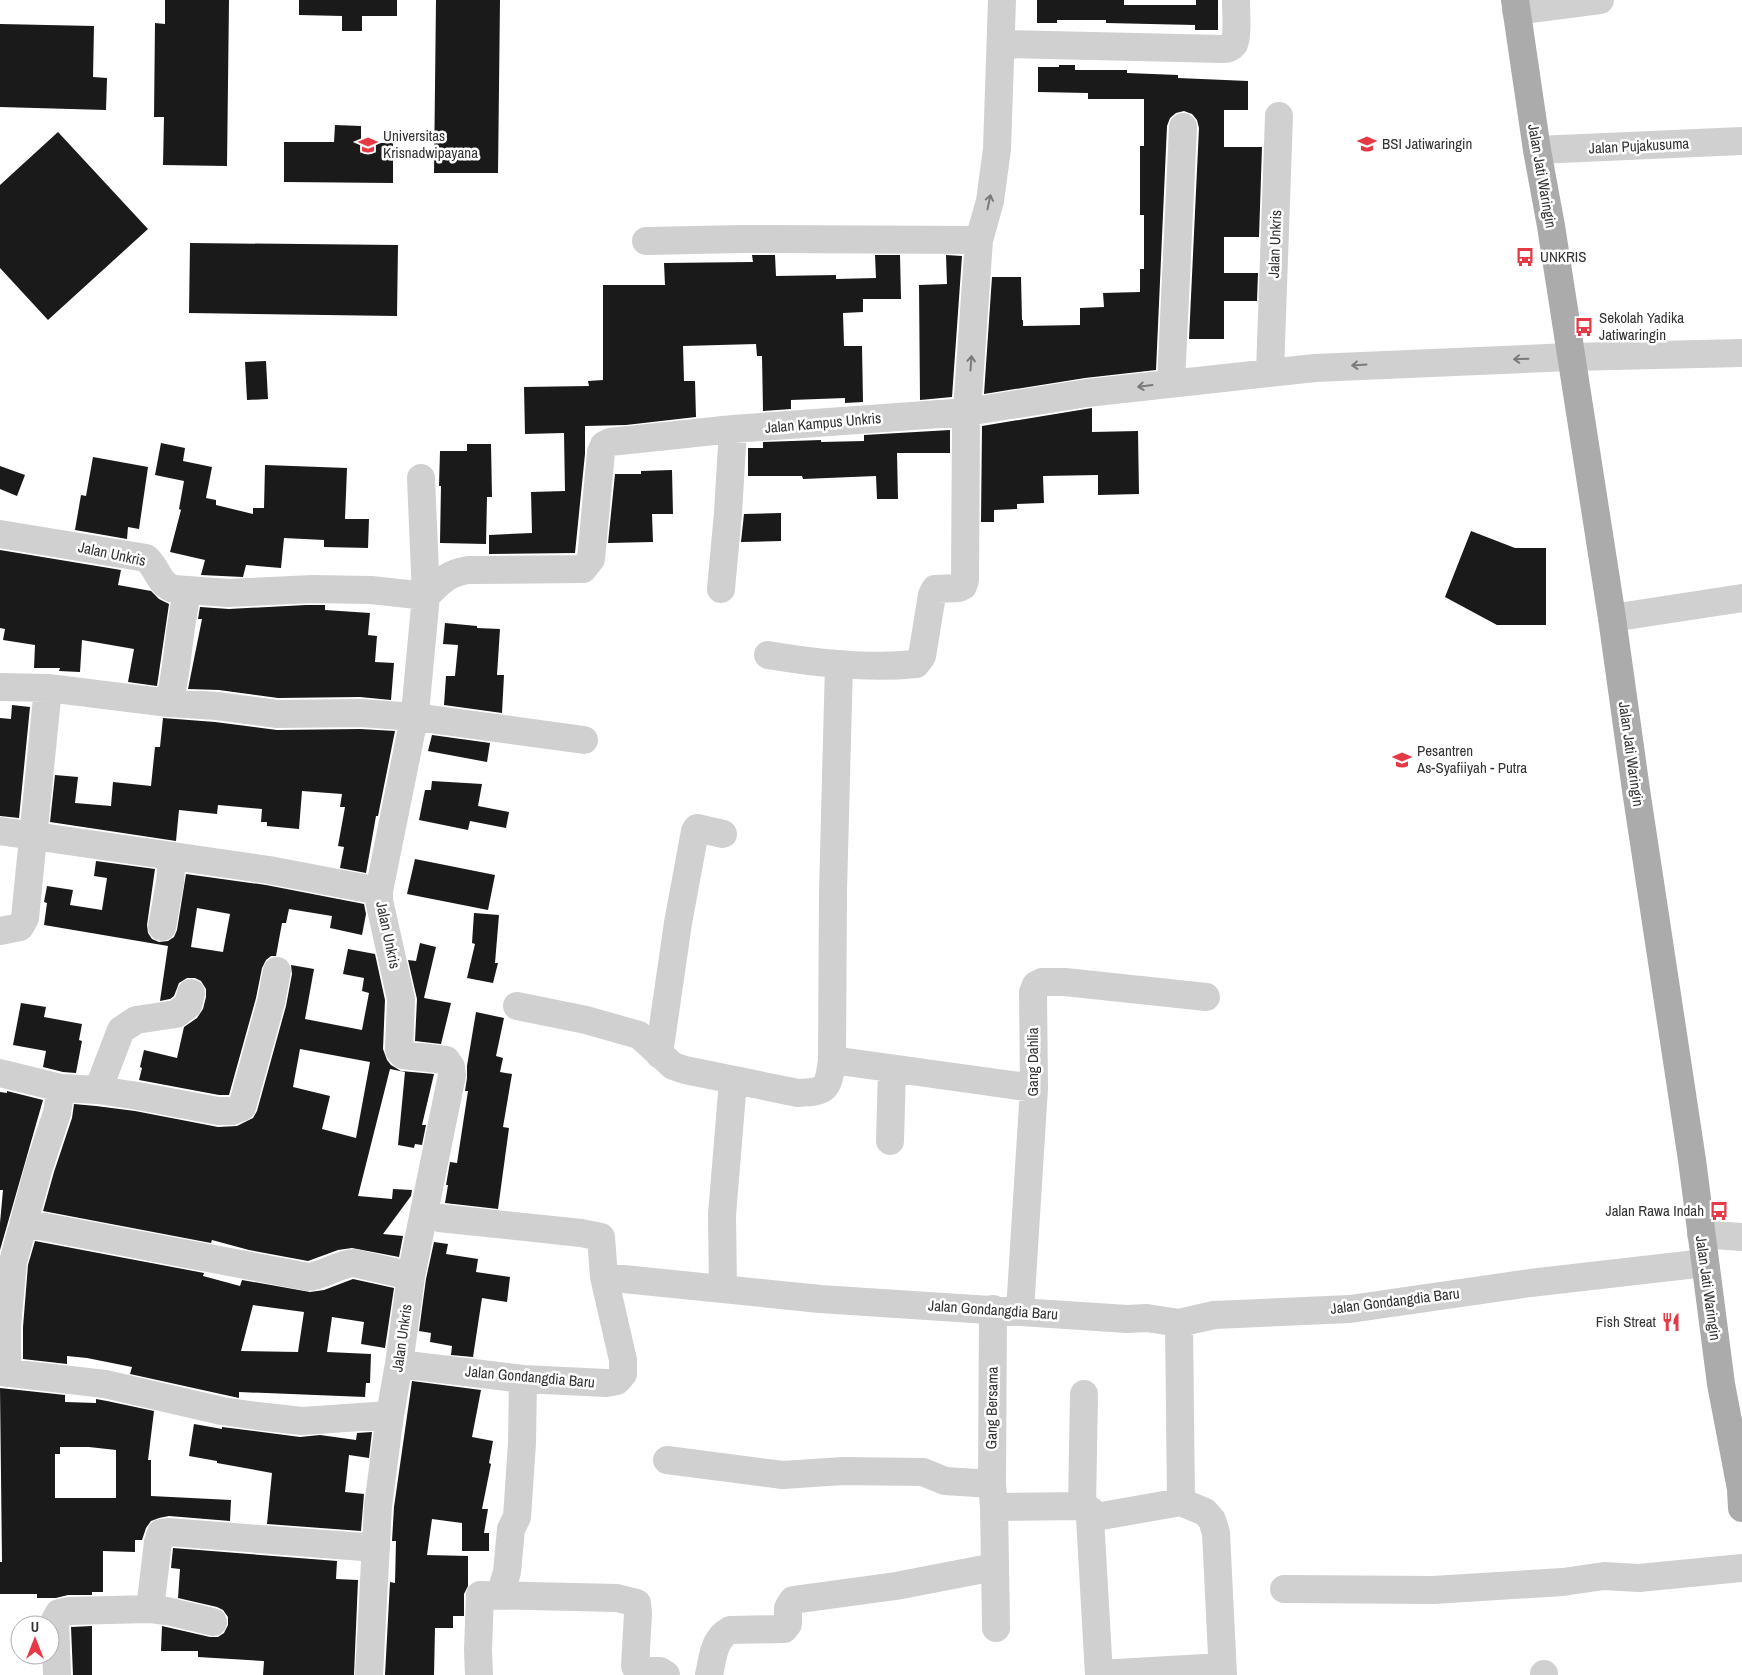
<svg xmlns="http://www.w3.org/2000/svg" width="1742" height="1675" viewBox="0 0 1742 1675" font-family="'Archivo Narrow',sans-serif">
<rect width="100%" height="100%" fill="#fff"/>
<path fill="#1a1a1a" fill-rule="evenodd" d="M165,0H229L227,166L163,165L164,117H154L155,23L165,24Z
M299,0H397V16H362V31H342V16L299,15Z
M436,0H500L498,173H434Z
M1037,0H1124V5H1196V0H1218V30H1195V25L1106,23V20H1057V23H1037Z
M0,24L94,26L93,77L107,78L106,110L0,107Z
M1059,65H1075V70H1127V73L1178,75V78L1248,81V110H1224V147H1262L1259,237H1224V273H1258L1257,301H1224V339H1189L1199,128L1197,120L1192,114L1184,111L1176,113L1170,118L1167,126L1156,370L1085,378L984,394L992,277H1021L1022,320H1023V326L1080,325V308L1104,307L1103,293L1140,292V269H1144V215H1140V146H1144V99H1088V93L1038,92V67H1059Z
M335,125L361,126V143H393V183L284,182V142H334Z
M58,132L148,229L48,320L0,268V185Z
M190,243L398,245L397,316L189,313Z
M752,255H775L776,276L836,275V279L876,278L875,255H900L901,299H863V312L843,313L844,346H862L863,402L845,403V398L791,400V409L763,411L762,356H757L756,344L683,346L684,381H695L696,417L626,425L585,426V454L575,553L489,554V535L532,533L531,492L565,491L564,433L525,434L524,387L589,386L588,381L603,380V285H665L664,263L753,262Z
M946,255L962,256L952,397L920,400L919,285L947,284Z
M266,361L268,399L247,400L245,362Z
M1092,408V432L1138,431L1139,494L1098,495V475L1043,476L1044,503L1017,504V509L994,510V522H981L982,426Z
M950,430V453H897L898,499H877L876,476L803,479L802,476H748V448H763V442L821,440V442L864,441V435Z
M161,443L185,448L183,461L212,467L206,498L216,500V505L253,514V508H264L265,465L347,468L345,519H369L368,548L324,547V540L284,538L281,568L246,565L243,577L201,575L205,560L170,552L181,510L179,509L184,481L155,475Z
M467,444H491L492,497H487L486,544L440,543L441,486H439L440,451H467Z
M93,457L148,467L139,529L128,527L127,539L75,530L81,495L86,496Z
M0,466L25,475L17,496L0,489Z
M672,470L673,514H652L653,542L608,543L615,474H641V471Z
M781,513V541L741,542L744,514Z
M1471,531L1515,548H1546V625H1497L1445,597Z
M0,550L121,570L118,585L151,591L159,599L169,604L157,686L128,682L134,649L82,640L80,672L59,671L60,668H34L35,645L3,640L5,629L0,628Z
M306,605H325V610L370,613L368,635L377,636L375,662L394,663L391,700L360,697L278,698L219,690L188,689L202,619H198L200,607L229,609Z
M445,623L477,626V628L500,629L497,675H504L502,713L444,705L446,676H455L458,645L443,644Z
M12,705L30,707L19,818L0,816V718L11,719Z
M163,718L215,722L277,730L360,729L395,731L378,816H376L366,873L340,868L344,847L338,846L345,807H340L342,794L302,791L299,829L267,826V822H261L262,809L218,805L217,814L179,810L176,841L50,822L55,775L78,777L75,803L111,806L113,782L151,786L155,747H160Z
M432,735L490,743L487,762L428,751Z
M432,781L482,784L478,806L509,812L506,828L470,821L468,830L419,820L425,790H431Z
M415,859L495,875L488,910L407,894Z
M96,861L155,869L147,925L148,933L152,939L159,942L168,941L174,937L177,930L186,874L266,885L364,904L366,914L362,935L330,928L332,916L289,909L286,923H282L276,956H271L266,960L262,968L256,998L229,1095H219L139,1080L142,1068L140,1067L144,1050L177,1058L184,1027L197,1018L203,1009L206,997V989L201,981L195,978H187L179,983L174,996L170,999L160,1001L168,946L44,925L47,903L44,902L47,886L73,890L70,905L102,910L107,878L94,876ZM197,908L230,914L223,952L191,947Z
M474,913L499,915L495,963H498L493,983L467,978L475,944L472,943Z
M420,943L436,947L424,998L451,1003L441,1044L415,1041L417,999L408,960L416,961Z
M348,949L375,954L385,1000L383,1049L387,1060L391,1065L401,1071L434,1074L422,1125H426L422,1145L415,1144L414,1148L398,1145L405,1072L390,1069L358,1196L392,1199L393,1189L412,1190L411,1196L383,1234L403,1236L399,1257L352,1248L338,1250L308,1261L249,1250L212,1240L211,1243L43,1211L54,1172L72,1118L74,1104L96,1106L135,1111L218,1127L237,1126L253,1118L257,1111L286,1006L292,974L291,965L314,969L305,1019L362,1030L369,993L362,991L364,978L343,974ZM300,1049L370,1062L356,1138L322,1129L330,1096L293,1087Z
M21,1003L46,1007L44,1017L82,1024L79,1040L82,1041L76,1073L63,1072L43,1067L46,1051L13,1045Z
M476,1012L504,1018L496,1056L503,1058L500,1072L512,1074L503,1127L509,1128L498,1209L445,1203L448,1185H446L450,1162L457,1163L468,1091H465L467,1078V1066Z
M7,1091L43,1100L0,1250V1223L3,1190H0V1092L7,1093Z
M35,1241L204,1273L203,1276L240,1286L242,1280L310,1292L324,1290L353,1279L394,1288L385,1348L361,1344L364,1322L332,1317L327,1352L371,1354L370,1383H366L365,1397L239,1392V1398L130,1374L132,1367L87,1358L67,1356V1364L23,1359V1327L28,1265ZM253,1305L304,1312L298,1352L241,1351Z
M434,1242L448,1244L446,1254L478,1259L476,1272L510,1277L507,1302L482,1298L473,1357L451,1355L452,1346L430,1342L431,1333L419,1331L426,1279Z
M412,1381L481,1390L472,1437L493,1441L489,1463L491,1464L482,1509H488L484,1533H489V1551H462V1523L432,1519L427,1555L468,1556V1586L464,1594V1616H453V1628H435L434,1675H385L390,1582L395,1583L396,1541H392L394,1507Z
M0,1388L65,1395V1402L96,1403V1399L107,1401L154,1411L148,1460H151V1496L231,1500L230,1521L169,1516L159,1518L151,1521L146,1528L142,1540H135V1552L103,1551V1592H92V1595H68L56,1598H37V1594H0V1562H2ZM60,1447H89L116,1450V1498H55V1454H60Z
M194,1424L222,1429V1427L300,1437L320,1435L356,1440L357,1433L372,1432L369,1458L349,1455L345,1492L364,1494L361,1531L267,1524L272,1473L217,1463V1461L189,1456Z
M173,1548L337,1561L336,1579L358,1580L354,1675H263L264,1661L198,1657V1651H161L162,1626L210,1637H218L224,1633L228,1625V1617L223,1610L217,1607L178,1598L180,1569L171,1568Z
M92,1626V1675H73L71,1627Z"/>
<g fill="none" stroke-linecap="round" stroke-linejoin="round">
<path stroke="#d0d0d0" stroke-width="28" d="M1516,11L1600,0
M1001,44L1223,49C1227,49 1231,48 1234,44C1238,35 1236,11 1236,0
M1537,150L1742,141
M646,241L742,239L979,240
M1270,372L1279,116
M1171,383L1183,127
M0,534L146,558C158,568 158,584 174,589L228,593L313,589L371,590L426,596
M721,589L728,513L733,429
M426,596C441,581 448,573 468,570L583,569L591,559L601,452L604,445L610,442L733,429L967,412L1087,393L1315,368L1570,357L1742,353
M1612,618L1742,598
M768,655C815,663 869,669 916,664L922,656L932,595L935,589L959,588L963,586L965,580L966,425L979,240L990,201L997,149L1002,0
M0,687L48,688L169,703L217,706L277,714L360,713L415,717L584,740
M169,703C179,666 178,627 188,590
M0,831L269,870L379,891
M162,927L170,882L172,856
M0,931L20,927L25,918L48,688
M517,1006L586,1020L639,1035L673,1066L685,1070L798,1093C828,1092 828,1088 832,1060L833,892L839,664
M659,1054L678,923L695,831L697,828L723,834
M832,1060L1034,1088
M0,1073L61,1088L98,1090L138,1096L218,1111H232L242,1107L271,1002L277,971
M98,1090L121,1030L136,1020L176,1014L188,1005L191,993
M890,1141L892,1069
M24,1223L308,1277C324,1276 337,1264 354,1263L411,1276
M1701,1234L1742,1237
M604,1277L820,1299L1127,1319L1147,1318L1179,1323L1214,1315L1350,1309L1530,1283L1705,1263
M723,1288L722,1215L733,1081
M1020,1311L1034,1088L1033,992L1036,985L1042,982H1065L1206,997
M1179,1323L1181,1502
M399,1364L523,1379L606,1383L617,1381L623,1374V1360L604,1277L601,1237L581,1233L439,1218
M0,1372L105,1384L222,1411L257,1416L302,1421L390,1415
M7,1373V1326L13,1262L39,1167L57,1113L61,1088
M667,1460L783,1475L843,1471L923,1472L945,1481L992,1484
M1082,1506L1084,1394
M994,1507L1082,1506L1090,1510V1518L1181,1502L1205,1512L1212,1520L1216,1533L1223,1675
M1090,1518L1099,1675
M995,1564L996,1628
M1284,1589L1433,1590L1563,1582L1604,1576L1639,1578L1742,1568
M500,1595L507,1572L511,1529L517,1517L522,1443L523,1379
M213,1622L167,1611L150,1609L158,1542L161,1533L168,1532L376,1548
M1099,1674L1222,1667
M1544,1674V1675
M57,1675L55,1620L59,1613L69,1611L150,1609
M369,1675L378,1506L390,1415L399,1364L411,1276L452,1075L451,1067L446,1060L403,1055L399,1050L401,999L379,900V891L415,713L426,596L421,478
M479,1675L478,1650L480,1595L617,1598L637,1603L638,1614L635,1666L638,1671H660L666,1675
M709,1675C713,1658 713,1639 730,1630L784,1629L788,1624V1608L793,1600L896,1586L984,1569L995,1564L994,1507L992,1484L993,1309"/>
<path stroke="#ababab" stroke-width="28" d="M1515,0L1537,150L1551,226L1612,618L1636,790L1692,1160L1721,1384L1741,1489L1742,1508"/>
</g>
<defs><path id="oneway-shaft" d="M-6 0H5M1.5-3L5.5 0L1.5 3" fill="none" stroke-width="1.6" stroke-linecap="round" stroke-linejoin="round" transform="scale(1.25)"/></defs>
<g stroke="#7a7a7a">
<use href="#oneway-shaft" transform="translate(989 202) rotate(-78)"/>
<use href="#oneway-shaft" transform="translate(1521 359) rotate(178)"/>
<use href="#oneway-shaft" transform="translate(971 363) rotate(-86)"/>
<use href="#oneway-shaft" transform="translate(1359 365) rotate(176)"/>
<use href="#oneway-shaft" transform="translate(1145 386) rotate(173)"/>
</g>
<defs>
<g id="university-bare" transform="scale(1.5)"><path d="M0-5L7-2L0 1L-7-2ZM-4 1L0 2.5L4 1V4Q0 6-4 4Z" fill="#e63946" stroke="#fff" stroke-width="2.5" paint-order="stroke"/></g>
<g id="bus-bare" transform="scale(1.5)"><path d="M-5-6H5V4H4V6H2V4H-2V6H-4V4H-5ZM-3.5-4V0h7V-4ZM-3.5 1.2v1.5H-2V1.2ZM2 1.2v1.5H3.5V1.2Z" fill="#e63946" stroke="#fff" stroke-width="2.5" paint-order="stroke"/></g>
<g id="school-bare" transform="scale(1.5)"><path d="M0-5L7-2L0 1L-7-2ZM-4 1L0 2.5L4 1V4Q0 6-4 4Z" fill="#e63946" stroke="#fff" stroke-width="2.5" paint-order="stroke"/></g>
<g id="restaurant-bare" transform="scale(1.5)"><path d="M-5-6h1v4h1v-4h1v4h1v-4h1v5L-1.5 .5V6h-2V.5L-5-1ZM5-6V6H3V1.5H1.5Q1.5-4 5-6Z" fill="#e63946" stroke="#fff" stroke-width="2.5" paint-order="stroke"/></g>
</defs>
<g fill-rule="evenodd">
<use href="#university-bare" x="1367" y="144"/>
<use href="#university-bare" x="368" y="145"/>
<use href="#bus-bare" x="1525" y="257"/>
<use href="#bus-bare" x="1584" y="327"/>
<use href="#school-bare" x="1402" y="760"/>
<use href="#bus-bare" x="1719" y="1211"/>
<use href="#restaurant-bare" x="1671" y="1322"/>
</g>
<g text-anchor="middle" stroke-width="5" stroke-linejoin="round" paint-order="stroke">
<g font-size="15" fill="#333" stroke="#fff" text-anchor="start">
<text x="383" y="141">Universitas<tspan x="383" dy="17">Krisnadwipayana</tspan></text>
<text x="1382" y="149">BSI Jatiwaringin</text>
<text x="1540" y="262">UNKRIS</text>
<text x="1599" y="323">Sekolah Yadika<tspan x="1599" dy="17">Jatiwaringin</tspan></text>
<text x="1417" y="756">Pesantren<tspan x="1417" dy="17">As-Syafiiyah - Putra</tspan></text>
<text x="1704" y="1216" text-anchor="end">Jalan Rawa Indah</text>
<text x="1656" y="1327" text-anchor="end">Fish Streat</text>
</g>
<g font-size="15" fill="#333" stroke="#fff">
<text transform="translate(1639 146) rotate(-3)" y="5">Jalan Pujakusuma</text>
<text transform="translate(1542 176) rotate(80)" y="5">Jalan Jati Waringin</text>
<text transform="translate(1275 244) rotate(-88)" y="5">Jalan Unkris</text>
<text transform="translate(823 423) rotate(-5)" y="5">Jalan Kampus Unkris</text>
<text transform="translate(112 554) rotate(12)" y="5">Jalan Unkris</text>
<text transform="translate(1631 754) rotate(82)" y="5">Jalan Jati Waringin</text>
<text transform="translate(388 935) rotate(78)" y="5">Jalan Unkris</text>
<text transform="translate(1033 1062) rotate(-90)" y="5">Gang Dahlia</text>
<text transform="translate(1708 1288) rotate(82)" y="5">Jalan Jati Waringin</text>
<text transform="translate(1395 1301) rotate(-7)" y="5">Jalan Gondangdia Baru</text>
<text transform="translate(993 1310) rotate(4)" y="5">Jalan Gondangdia Baru</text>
<text transform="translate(402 1338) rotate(-82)" y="5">Jalan Unkris</text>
<text transform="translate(530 1377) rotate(5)" y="5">Jalan Gondangdia Baru</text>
<text transform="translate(992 1408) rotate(-89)" y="5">Gang Bersama</text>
</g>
</g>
<g transform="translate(35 1640)"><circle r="24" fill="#ffffff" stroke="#adadad"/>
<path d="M0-4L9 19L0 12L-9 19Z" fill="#e63946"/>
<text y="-8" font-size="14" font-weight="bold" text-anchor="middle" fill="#333333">U</text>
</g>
</svg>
